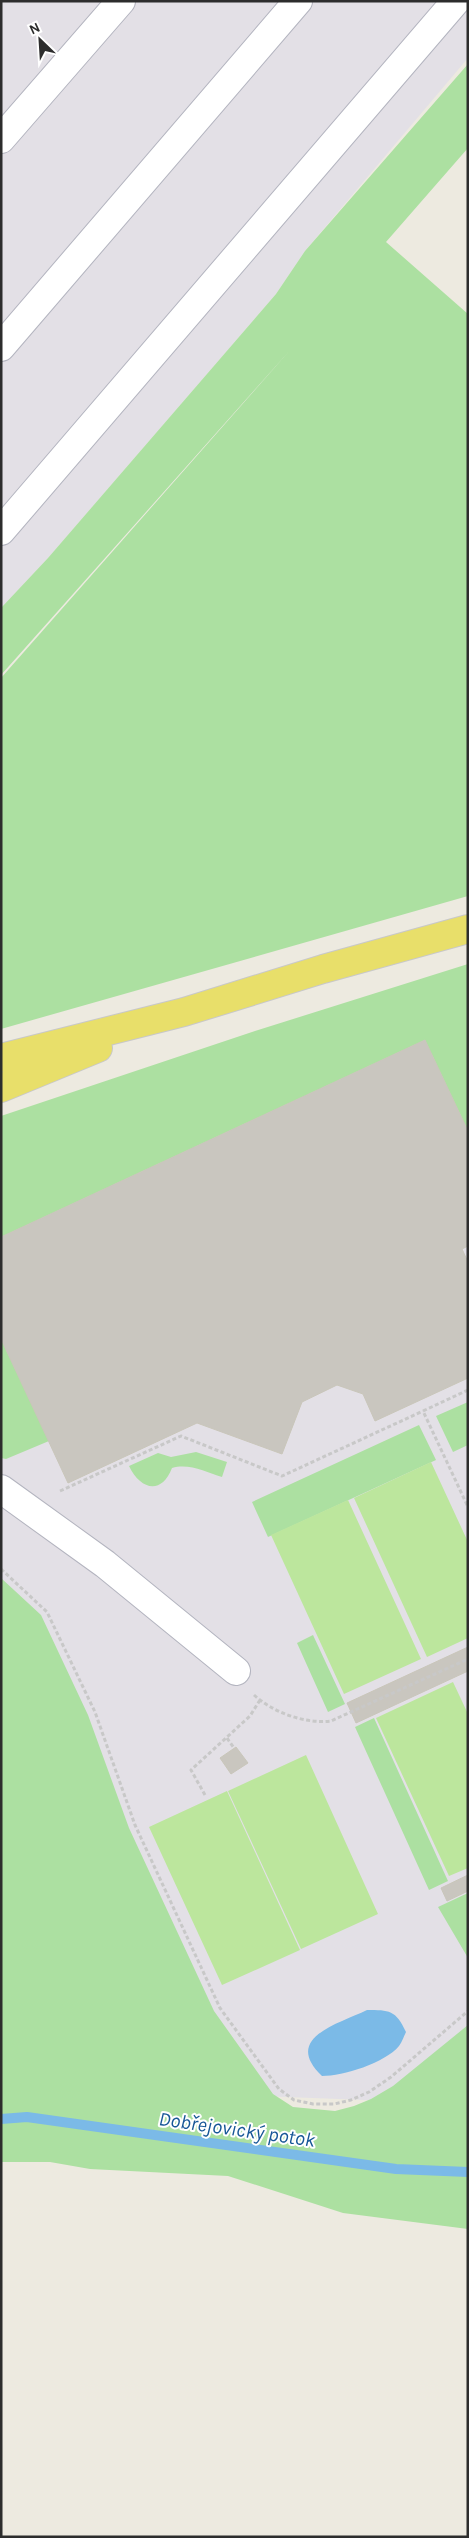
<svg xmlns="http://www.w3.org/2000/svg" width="469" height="2538" viewBox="0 0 469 2538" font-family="Karla,sans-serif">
<rect width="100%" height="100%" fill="#edeae0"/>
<path fill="#e3e0e6" d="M1,1H468V58L305,251L276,294L48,558L1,608Z
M468,970V2104L1,2086V1131Z"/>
<path fill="#ace0a1" d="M468,64V148L386,242L468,314V896L1,1029V678L291,349L1,675V608L48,558L276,294L305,251Z
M468,964V1131L425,1040L1,1237V1116L255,1031Z
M1,1339L49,1441L6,1459L1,1458Z
M468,1402V1445L453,1452L436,1416Z
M419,1425L436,1460L268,1537L252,1502Z
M196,1452L227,1462L222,1477C206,1472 189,1463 172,1468C161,1496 140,1489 129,1466L158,1453L171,1457Z
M1,1578L41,1615L88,1715L129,1828L214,2011L273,2094L293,2107L335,2111L354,2106L371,2099L393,2086L468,2025V2229L343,2213L228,2176L90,2169L50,2162H1Z
M313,1635L345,1704L328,1712L297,1643Z
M374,1718L448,1881L429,1890L355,1727Z
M468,1893V1958L438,1907Z"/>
<path fill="#bce69d" d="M431,1462L468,1542V1638L427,1657L354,1498Z
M348,1500L421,1659L344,1694L271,1535Z
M453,1682L468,1714V1868L449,1876L376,1718Z
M306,1755L378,1914L301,1949L228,1791Z
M227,1791L300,1950L222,1985L149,1827Z"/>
<path fill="#7bbae7" d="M367,2010C389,2010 396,2010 406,2032C404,2036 402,2042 399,2046C385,2063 343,2076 322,2076C282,2038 338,2024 367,2010Z"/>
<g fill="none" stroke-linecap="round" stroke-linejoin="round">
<path stroke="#7bbae7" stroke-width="10" d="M1,2119L27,2117L396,2169L468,2172"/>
</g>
<path fill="#c9c6bf" stroke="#c9c6ba" d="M425,1040L468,1131V1246L462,1249L468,1262V1378L375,1421L363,1394L337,1385L302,1402L282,1454L197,1423L68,1483L1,1339V1237Z
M468,1647V1671L356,1723L347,1703Z
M236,1747L248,1763L231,1774L220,1758Z
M468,1875V1891L447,1901L441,1888Z"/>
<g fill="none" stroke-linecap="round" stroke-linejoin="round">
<g stroke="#b3b4bf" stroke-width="30">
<path id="minor" d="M1,139L121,1
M1,347L298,1
M1,531L456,1
M1,1489L105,1564L236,1671"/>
</g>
<g stroke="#c8c8c8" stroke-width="30">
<path id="major" d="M1,1058L184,1012L323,969L468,929
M1,1088L98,1048"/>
</g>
<path stroke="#c8c8c8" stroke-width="3" stroke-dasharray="4 2.5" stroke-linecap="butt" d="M468,1390L423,1411L468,1507
M60,1491L181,1436L282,1476L423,1411
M1,1569L47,1612L95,1712L135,1825L220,2008L279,2089L294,2100L313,2104H334L351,2100L369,2092L391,2077L468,2011
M254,1695C274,1713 305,1724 331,1721L468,1659
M227,1738L234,1748
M205,1795L191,1770L250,1716L260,1700"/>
<use href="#minor" stroke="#fff" stroke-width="28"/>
<use href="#major" stroke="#e8df6a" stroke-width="28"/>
</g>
<g text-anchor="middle" stroke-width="4" stroke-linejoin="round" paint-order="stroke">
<g font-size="20" font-style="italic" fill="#175797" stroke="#fff">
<text transform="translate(237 2129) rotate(8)" y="7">Dobřejovický potok</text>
</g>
</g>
<rect width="469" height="2538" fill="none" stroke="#2d2d2d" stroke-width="5"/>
<g transform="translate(40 40) rotate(335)" stroke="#ffffff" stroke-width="4" paint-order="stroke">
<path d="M0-4L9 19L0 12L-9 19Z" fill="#2d2d2d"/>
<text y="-8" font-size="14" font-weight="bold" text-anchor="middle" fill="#2d2d2d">N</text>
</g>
</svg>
